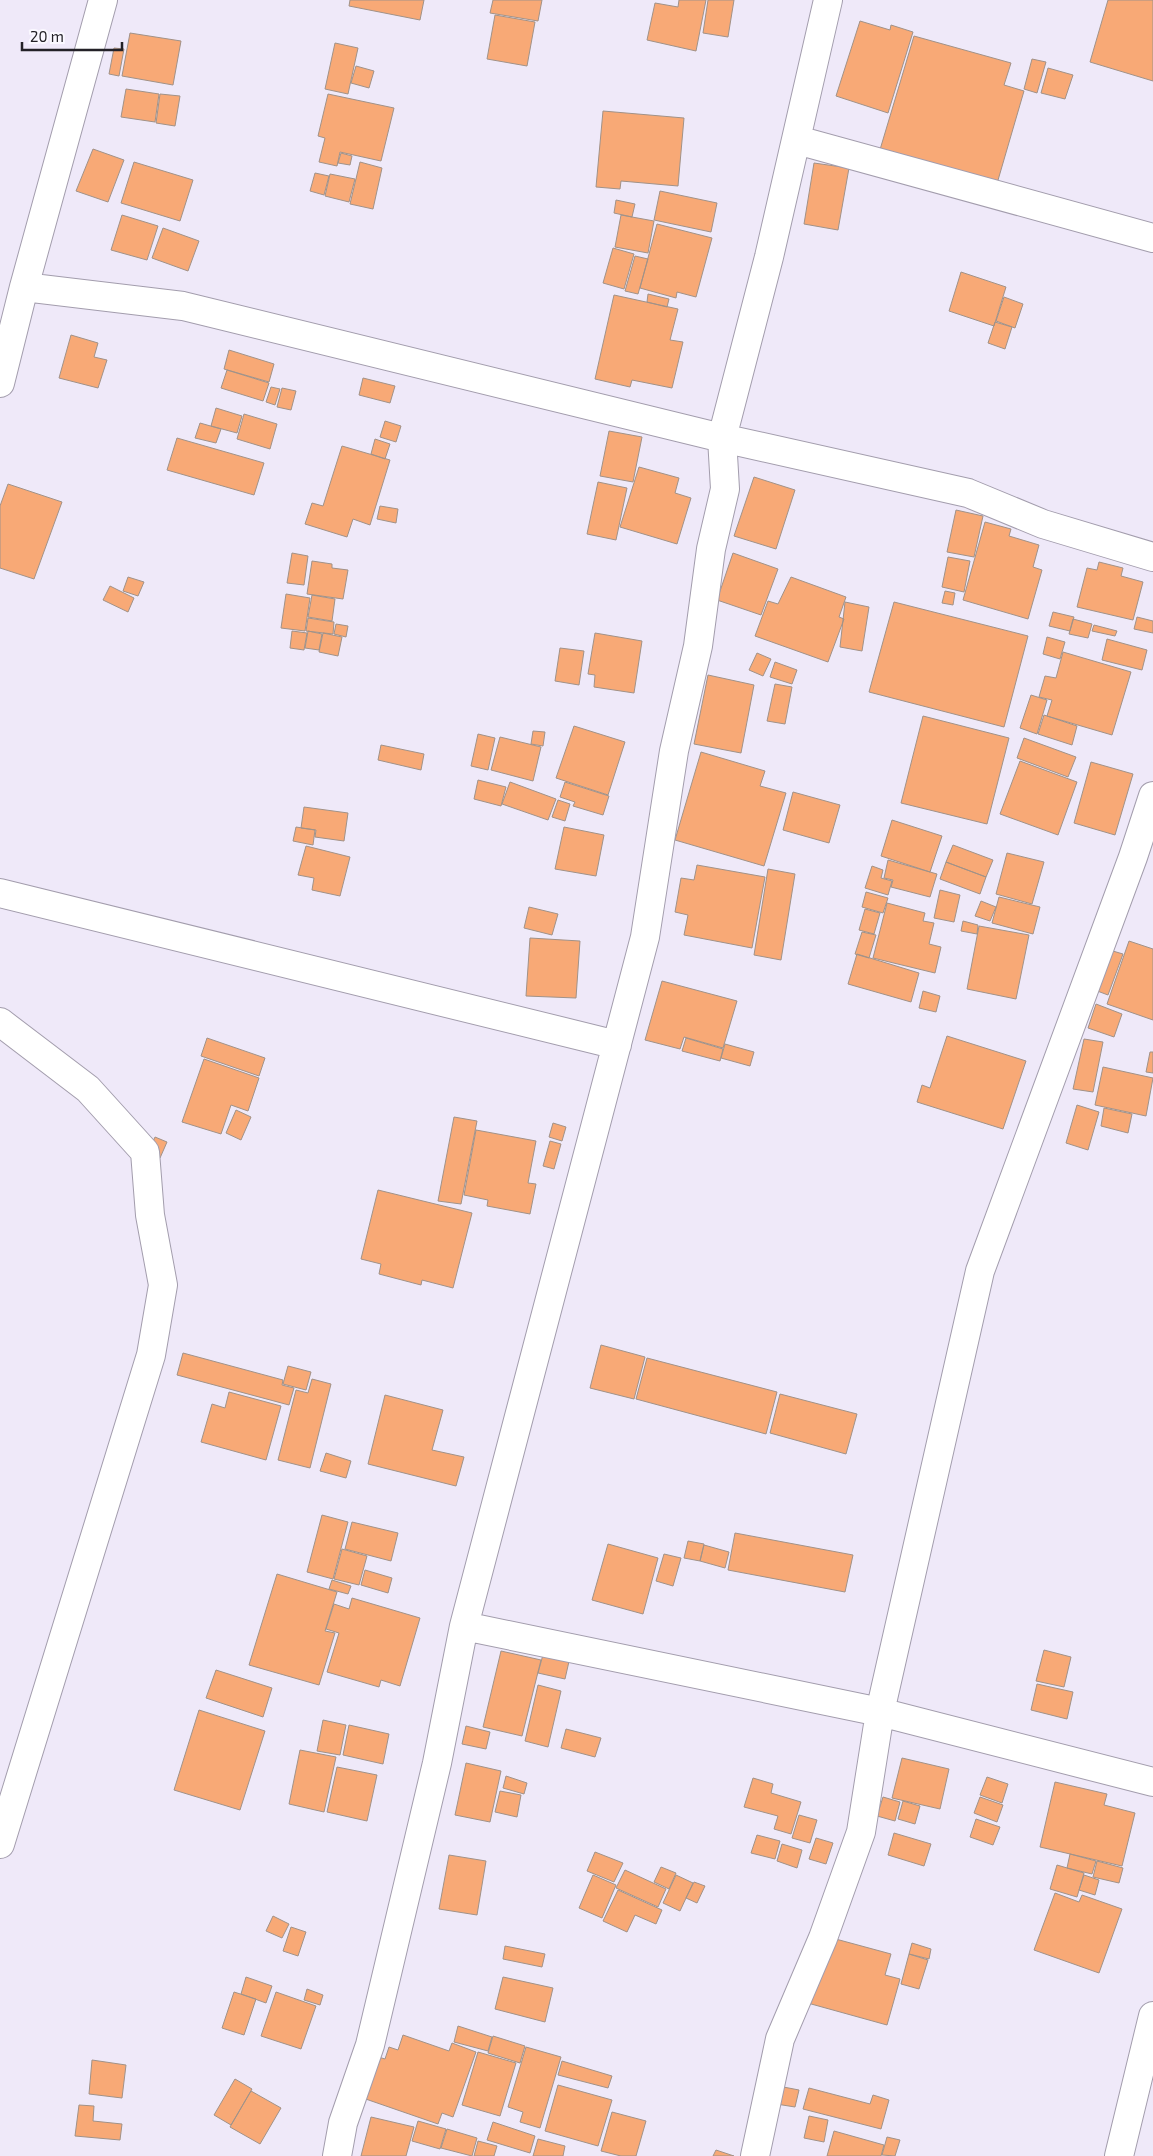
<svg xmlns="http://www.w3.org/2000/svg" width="1153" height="2156" viewBox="0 0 1153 2156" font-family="'Exo 2',sans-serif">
<rect width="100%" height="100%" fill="#efe9f9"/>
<path fill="#f8a976" stroke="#a19288" d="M350,0H424L420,20L349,6Z
M493,0H542L538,21L490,13Z
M679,0H706L696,51L647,40L655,3L678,7Z
M708,0H734L728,37L703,33Z
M1108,0H1153V81L1090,62Z
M495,15L535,22L527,66L487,59Z
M860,21L890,30L891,25L913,32L888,113L836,96Z
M130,33L181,41L173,85L122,76Z
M914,36L1011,63L1004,85L1024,91L996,187L879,153Z
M335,43L358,48L348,94L325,89Z
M114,48L124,49L119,76L109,74Z
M1032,59L1046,62L1037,93L1024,89Z
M356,66L374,71L369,88L351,83Z
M1048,68L1073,75L1065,99L1041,93Z
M126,89L159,94L155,122L121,117Z
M160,94L180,96L175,126L156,123Z
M328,94L394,108L381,161L340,152L337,166L319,162L325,138L318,136Z
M603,111L684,118L678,186L621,181L620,189L596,187Z
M93,149L124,160L108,202L76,191Z
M341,153L352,156L350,165L338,163Z
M134,162L193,180L180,221L121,203Z
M360,162L382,168L373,209L350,204Z
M814,163L849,168L838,230L804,224Z
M315,173L329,176L324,195L310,191Z
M330,174L355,179L349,202L325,196Z
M660,191L717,203L711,232L654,220Z
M616,200L635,204L632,217L614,213Z
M122,215L158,226L147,260L111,250Z
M621,215L654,221L648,253L615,247Z
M657,224L712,238L696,297L677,292L676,298L640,288Z
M163,228L199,241L188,271L152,258Z
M613,248L634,254L624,289L603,283Z
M635,256L648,259L638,294L625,291Z
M961,272L1006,287L994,326L949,311Z
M648,294L669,299L667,307L647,302Z
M614,295L678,309L670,340L683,342L672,388L632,380L630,387L595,379Z
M1004,297L1023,304L1015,328L996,321Z
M995,322L1012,327L1005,349L988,343Z
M71,335L98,343L94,357L107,360L98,388L59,378Z
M229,350L274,364L269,382L224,369Z
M227,370L269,383L263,401L221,388Z
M363,378L395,386L390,403L359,395Z
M271,387L280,389L275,405L266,402Z
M282,388L296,391L291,410L277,407Z
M216,408L242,416L237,433L211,426Z
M244,414L277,424L270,449L237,439Z
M385,421L401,426L396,442L380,437Z
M200,423L221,429L216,443L195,438Z
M609,431L642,437L633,482L600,476Z
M177,438L264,463L254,495L167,470Z
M375,439L390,444L385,459L371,454Z
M342,446L390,460L370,525L353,519L347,537L305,524L312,503L323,506Z
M639,467L679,478L675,493L691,498L677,544L620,527Z
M754,477L795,490L776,549L734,536Z
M598,482L627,488L616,540L587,534Z
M8,484L62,502L34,579L0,568V506Z
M380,506L398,509L396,523L377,519Z
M956,510L983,516L974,557L947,552Z
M985,522L1011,529L1009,536L1039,545L1033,567L1042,570L1028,619L963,600Z
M292,553L308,556L304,585L287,583Z
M733,553L778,569L761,615L717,600Z
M948,557L970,561L964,592L942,587Z
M312,561L332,564V568L348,570L343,599L307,594Z
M1099,562L1123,568L1121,576L1143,582L1133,620L1077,607L1087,568L1097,570Z
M128,577L144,582L138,596L123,591Z
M791,577L846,597L839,617L844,619L828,662L755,636L768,601L778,604Z
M110,586L134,598L128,612L103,600Z
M945,591L955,593L953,605L942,603Z
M286,594L310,598L305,631L281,628Z
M312,595L335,599L332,621L308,617Z
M845,602L869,607L862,651L840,647Z
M894,602L1028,636L1004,727L869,692Z
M1053,612L1074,617L1070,631L1049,626Z
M1137,617L1153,621V633L1134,629Z
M308,618L334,622L333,634L306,631Z
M1073,619L1092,624L1088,638L1069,634Z
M336,624L348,626L346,637L334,634Z
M1094,625L1117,631L1115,636L1092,631Z
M292,631L307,633L304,650L290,648Z
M308,631L322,634L319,650L305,648Z
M323,633L342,637L338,656L319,652Z
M595,633L642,641L634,693L594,687L595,675L588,674Z
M1047,637L1065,642L1060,659L1043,654Z
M1107,639L1147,650L1142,670L1102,660Z
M560,648L584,651L579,685L555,681Z
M1063,652L1131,672L1112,735L1047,716L1052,700L1039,697L1045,676L1056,678Z
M757,653L771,659L763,676L749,670Z
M775,662L797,670L792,684L770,677Z
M708,675L754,685L741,753L694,744Z
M775,684L792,687L785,724L767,721Z
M1031,695L1047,700L1037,734L1020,728Z
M1044,715L1077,726L1072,745L1038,734Z
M923,716L1009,738L987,824L901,803Z
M574,726L625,742L608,795L556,778Z
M533,731L545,732L543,746L531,744Z
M478,734L495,738L488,770L471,766Z
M500,737L541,747L533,781L491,770Z
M1024,738L1076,757L1068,777L1017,758Z
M381,745L424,754L421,770L378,760Z
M701,752L765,771L760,786L786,793L764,866L675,840Z
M1020,761L1077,782L1058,835L1000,814Z
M1091,762L1133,774L1115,835L1074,823Z
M478,780L506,787L501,806L474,799Z
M510,782L556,799L548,820L502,804Z
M565,782L609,796L603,815L573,806L575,802L560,797Z
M793,792L840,805L829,843L783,830Z
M558,800L570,804L565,821L552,817Z
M304,807L348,813L344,841L315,837L316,830L301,828Z
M892,820L942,836L930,872L881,856Z
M296,827L315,830L313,845L293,841Z
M564,827L604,835L596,876L555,869Z
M953,845L993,860L986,877L946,862Z
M306,846L350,857L340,896L312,890L314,878L298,875Z
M1007,853L1044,862L1032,904L996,894Z
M888,860L937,874L930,897L891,887L893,880L884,878Z
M946,862L986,877L980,894L940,879Z
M697,865L765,877L752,948L684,935L688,915L675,912L681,878L694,880Z
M872,866L883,870L881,878L892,881L888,895L865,888Z
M768,869L795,874L781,960L754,955Z
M940,890L960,895L954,922L934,918Z
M866,892L888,898L883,913L862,907Z
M999,897L1040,907L1033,934L992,923Z
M981,901L996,907L990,921L975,916Z
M887,903L925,913L923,921L934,923L929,944L941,947L935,973L873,958Z
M529,907L558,914L552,935L524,928Z
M865,909L880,913L874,934L859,930Z
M963,921L978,925L977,934L961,931Z
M979,926L1029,935L1016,999L967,989Z
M862,932L876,935L869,958L855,954Z
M530,938L580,941L576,998L526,996Z
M1129,941L1153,949V1020L1107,1004Z
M1106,949L1123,954L1108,995L1092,989Z
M857,954L919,973L911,1002L848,984Z
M662,981L737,1001L723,1048L684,1037L680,1049L645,1040Z
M923,991L940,996L936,1012L919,1008Z
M1096,1004L1122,1014L1114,1037L1088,1028Z
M947,1036L1026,1061L1003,1129L917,1102L922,1085L930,1088Z
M207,1038L265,1058L259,1076L201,1056Z
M686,1038L723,1049L720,1061L682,1051Z
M1084,1039L1103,1042L1093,1092L1073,1089Z
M725,1044L754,1052L750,1066L721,1058Z
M1150,1052H1153V1073L1146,1072Z
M204,1059L259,1078L248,1111L231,1105L221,1134L182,1122Z
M1103,1067L1153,1078L1146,1116L1095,1105Z
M1077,1105L1099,1112L1088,1150L1066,1143Z
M1104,1108L1132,1114L1128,1133L1101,1126Z
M236,1110L251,1117L241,1140L226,1133Z
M454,1117L477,1121L461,1204L438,1201Z
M553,1123L566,1127L562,1141L549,1137Z
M476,1130L536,1141L528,1183L536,1184L530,1214L487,1206L488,1200L464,1195Z
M155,1137L167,1142L160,1158L148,1153Z
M550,1141L561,1144L554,1169L543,1166Z
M378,1190L472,1213L453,1288L422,1280L421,1285L379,1274L381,1264L361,1259Z
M601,1345L645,1357L634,1399L590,1388Z
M183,1353L283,1380L282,1385L294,1388L289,1405L177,1375Z
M647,1358L777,1392L766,1434L636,1399Z
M288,1366L311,1372L306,1390L283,1384Z
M312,1379L331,1384L310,1468L278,1460L296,1390L308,1393Z
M229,1392L281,1406L266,1460L201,1442L212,1404L225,1408Z
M780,1394L857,1414L846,1454L770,1433Z
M385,1395L443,1410L432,1450L464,1457L456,1486L368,1464Z
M326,1453L351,1461L346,1478L320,1471Z
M322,1515L348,1522L333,1579L307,1572Z
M352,1522L398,1533L391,1561L345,1549Z
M735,1533L853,1555L845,1592L728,1570Z
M688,1541L704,1544L700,1561L684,1558Z
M608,1544L658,1558L643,1614L592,1600Z
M704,1545L729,1552L725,1568L700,1561Z
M342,1549L367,1556L359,1585L334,1579Z
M664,1554L681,1558L673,1586L656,1581Z
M365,1570L392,1578L388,1593L361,1585Z
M277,1574L337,1592L325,1631L335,1633L319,1685L249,1665Z
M332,1580L351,1586L348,1594L329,1589Z
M352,1598L420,1618L400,1686L381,1680L379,1687L327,1672L339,1633L326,1629L334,1604L349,1609Z
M1044,1650L1071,1657L1064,1687L1036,1681Z
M501,1651L541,1660L522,1736L483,1727Z
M544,1651L570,1657L565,1679L538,1673Z
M216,1670L272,1688L263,1717L206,1698Z
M1037,1684L1073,1692L1067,1719L1031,1710Z
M538,1685L561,1691L548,1747L525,1741Z
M199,1710L265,1731L240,1810L174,1790Z
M323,1720L346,1725L340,1755L317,1751Z
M349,1725L389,1734L383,1764L343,1755Z
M466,1726L490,1732L486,1749L462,1744Z
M566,1729L601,1738L595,1757L561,1748Z
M300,1750L336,1757L324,1812L289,1804Z
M902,1758L949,1769L940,1809L892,1798Z
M466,1763L501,1771L490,1822L455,1815Z
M337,1767L377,1775L367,1821L327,1812Z
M506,1776L527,1783L524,1794L503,1788Z
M987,1777L1008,1784L1002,1803L980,1795Z
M753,1778L773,1784L771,1793L801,1802L791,1834L774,1829L778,1816L744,1807Z
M1055,1782L1107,1794L1104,1805L1135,1813L1122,1866L1040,1847Z
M500,1791L521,1795L517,1817L495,1812Z
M883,1797L900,1802L895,1821L877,1816Z
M980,1797L1003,1805L997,1822L974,1813Z
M903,1801L920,1806L915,1824L898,1819Z
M799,1815L817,1820L810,1843L792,1838Z
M976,1819L1000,1827L993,1845L970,1837Z
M894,1833L931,1844L924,1866L888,1855Z
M757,1835L780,1841L775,1859L751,1853Z
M816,1838L833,1843L826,1864L809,1859Z
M782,1844L802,1850L797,1868L777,1861Z
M595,1852L623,1863L614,1882L587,1871Z
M1070,1854L1096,1861L1092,1874L1067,1868Z
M449,1855L486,1861L477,1915L439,1909Z
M1097,1861L1123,1868L1119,1883L1093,1877Z
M1057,1865L1084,1873L1077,1897L1050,1889Z
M661,1867L676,1873L669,1889L654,1882Z
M625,1870L666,1889L658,1907L616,1888Z
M593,1875L616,1885L602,1918L579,1908Z
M676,1875L693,1883L680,1911L663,1903Z
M1084,1875L1099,1880L1095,1895L1079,1890Z
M694,1882L705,1886L697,1903L686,1898Z
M618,1890L662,1910L656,1924L635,1915L627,1932L603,1921Z
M1055,1893L1079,1902L1082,1895L1122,1909L1099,1973L1034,1950Z
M273,1916L289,1924L282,1938L266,1931Z
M291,1927L306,1932L298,1956L283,1951Z
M832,1938L891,1954L885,1975L900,1979L887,2025L804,2002Z
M912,1943L931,1949L929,1959L909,1954Z
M505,1946L545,1954L542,1967L503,1959Z
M909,1954L928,1960L919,1989L901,1984Z
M246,1977L272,1986L266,2003L241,1994Z
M503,1977L553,1988L545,2022L495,2009Z
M307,1989L323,1995L320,2005L304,2000Z
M234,1992L256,1999L244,2035L222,2028Z
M276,1992L316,2006L301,2049L261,2036Z
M458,2026L492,2037L488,2051L454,2042Z
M403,2035L449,2051L452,2043L476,2052L453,2117L442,2113L438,2124L357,2096L372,2055L385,2059L389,2047L398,2050Z
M493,2036L525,2046L520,2063L488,2053Z
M526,2047L561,2057L540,2128L520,2122L523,2112L508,2107Z
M478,2052L516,2063L500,2116L462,2105Z
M92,2060L126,2065L122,2098L89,2094Z
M562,2061L612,2076L608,2088L558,2075Z
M235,2079L252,2089L231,2125L214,2115Z
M558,2085L612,2100L598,2146L545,2131Z
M773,2085L799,2090L795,2107L770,2103Z
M809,2088L870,2104L873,2095L889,2100L881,2129L803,2109Z
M251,2091L281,2108L260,2144L230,2127Z
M79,2105L94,2106L93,2121L122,2124L120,2140L75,2136Z
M612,2112L646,2121L636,2156H621L601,2151Z
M809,2116L828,2120L824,2142L804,2138Z
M371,2117L414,2127L406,2156H361Z
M418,2121L446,2129L440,2149L412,2141Z
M493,2122L535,2136L530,2153L487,2140Z
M447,2129L477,2138L472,2156L441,2148Z
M834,2131L884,2145L881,2156H827Z
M887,2137L900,2140L895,2156L882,2155Z
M538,2139L565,2146L563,2156H533Z
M478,2141L497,2146L494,2156H474Z
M716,2150L734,2156H713Z"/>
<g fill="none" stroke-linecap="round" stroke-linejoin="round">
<g stroke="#a39dad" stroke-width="30">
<path id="street" d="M797,140L1153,238
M24,287L183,306L722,438L968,493L1043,524L1153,557
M0,383L24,287L103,0
M0,893L617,1045
M0,1022L88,1089L145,1152L150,1215L163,1285L151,1355L0,1844
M464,1626L880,1712L1153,1782
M337,2156L343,2123L370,2045L437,1763L464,1626L645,937L674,751L698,646L711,549L725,489L722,438L769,257L828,0
M755,2156L780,2039L823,1938L861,1832L880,1712L980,1271L1133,857L1153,796
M1119,2156L1153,2016"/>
</g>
<use href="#street" stroke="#fff" stroke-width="28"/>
</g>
<path d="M22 42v8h100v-8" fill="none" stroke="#232127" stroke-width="2.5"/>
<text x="30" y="42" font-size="15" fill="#232127" stroke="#faf8ff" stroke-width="4" paint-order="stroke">20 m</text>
</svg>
